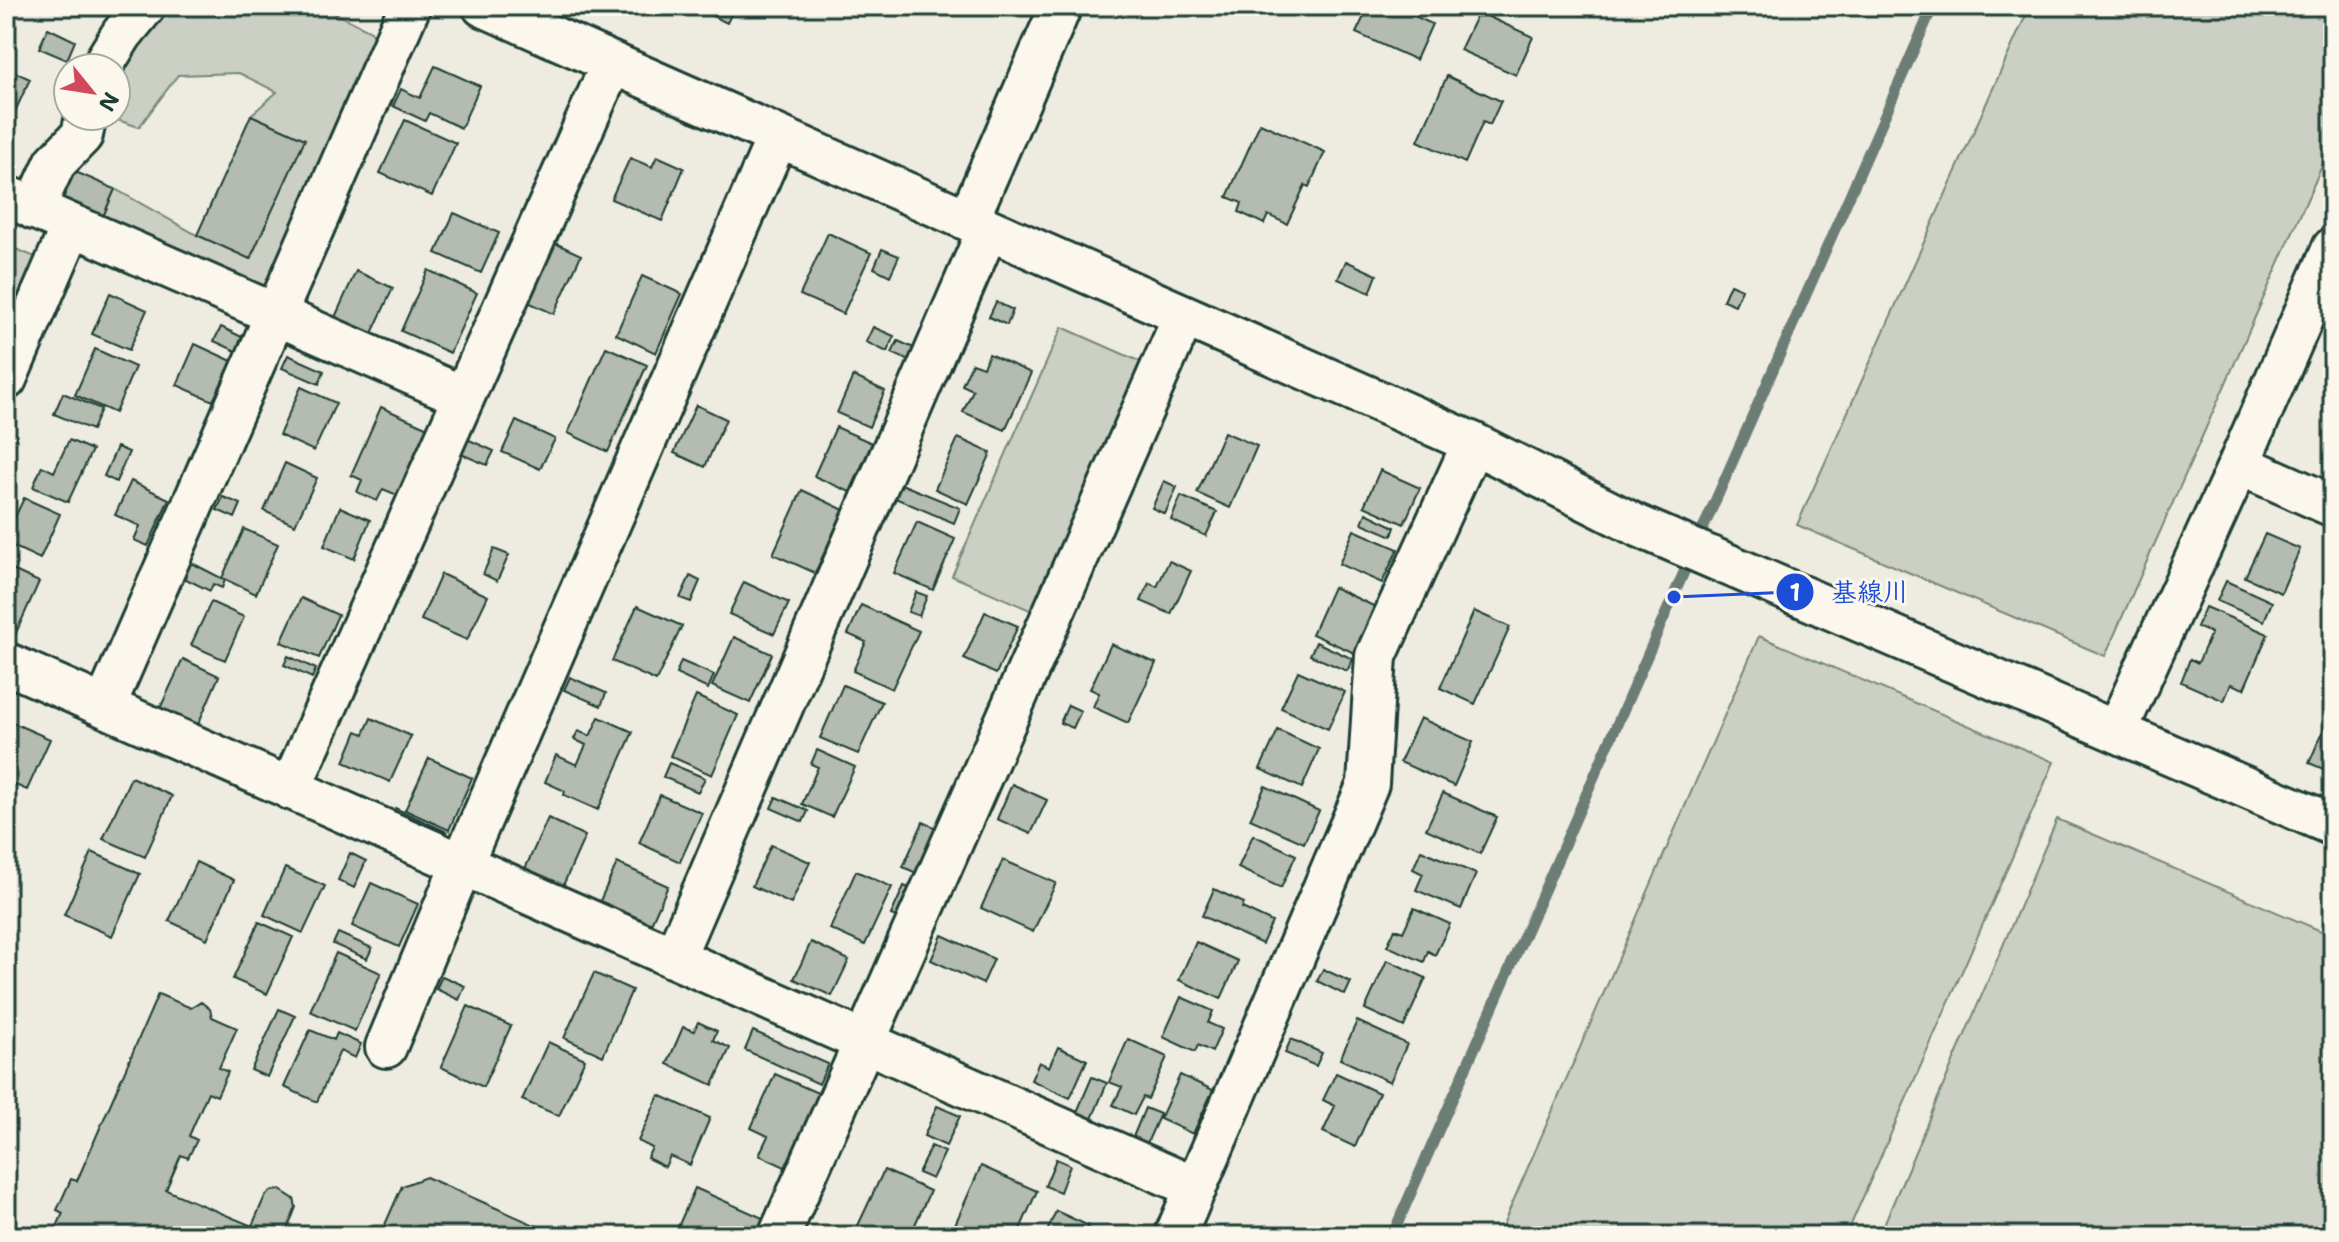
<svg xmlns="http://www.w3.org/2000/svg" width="2339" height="1242" viewBox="0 0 2339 1242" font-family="'Shantell Sans','Klee One',sans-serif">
<rect width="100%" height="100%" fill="#eeece1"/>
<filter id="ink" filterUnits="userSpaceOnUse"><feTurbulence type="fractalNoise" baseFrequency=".0125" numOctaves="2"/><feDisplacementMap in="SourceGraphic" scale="16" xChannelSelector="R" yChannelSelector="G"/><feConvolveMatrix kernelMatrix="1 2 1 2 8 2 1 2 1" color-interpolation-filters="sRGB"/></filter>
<g filter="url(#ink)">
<path fill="#cbcfc4" stroke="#75867c" stroke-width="2" d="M165,6H321L371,31L382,46L263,296L102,219L115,189L197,235L250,259L304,139L251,115L277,92L239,73L178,75L139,127L105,116H116V70Z
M2030,6H2333V141L2105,656L1797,525Z
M6,245L40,259L6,339Z
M1062,327L1148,365L1039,614L952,576Z
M1759,636L2054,762L1846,1236H1498Z
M2057,819L2333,936V1236H1879Z"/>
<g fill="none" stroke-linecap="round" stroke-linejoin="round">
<path stroke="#6c7d74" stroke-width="11" d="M1392,1236L1933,6"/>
</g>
<path fill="#b4bbb0" stroke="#1f3d34" stroke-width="2" d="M691,6H735L727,23Z
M1369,6H1393L1432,24L1416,60L1356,33Z
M1478,12L1533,37L1516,75L1460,50Z
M48,28L75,41L67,60L39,48Z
M435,66L480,86L461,128L429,113L425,121L393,106L401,89L420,98Z
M6,68L30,79L6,131Z
M1447,76L1501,101L1490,125L1483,122L1465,163L1418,141Z
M251,115L305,139L250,259L197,235Z
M405,120L456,143L432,196L380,173Z
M1260,123L1325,152L1309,187L1305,185L1287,224L1268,215L1264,224L1239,212L1242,203L1227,197Z
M657,156L684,168L662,221L611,199L630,158L652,167Z
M71,170L115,189L102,219L58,200Z
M454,213L499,233L481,273L436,253Z
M828,233L871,253L843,314L800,295Z
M555,243L581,255L554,314L528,302Z
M882,249L899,256L890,276L874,268Z
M1346,261L1377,275L1370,293L1338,279Z
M428,270L477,293L450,353L401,331Z
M356,271L393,288L368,342L331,326Z
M642,276L682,294L656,353L616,334Z
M1730,284L1742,289L1735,305L1723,300Z
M110,293L147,310L129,350L92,334Z
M996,302L1013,310L1007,325L989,317Z
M221,327L244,338L238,352L214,341Z
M873,327L894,336L887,352L866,342Z
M898,341L916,349L910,361L892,353Z
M195,344L232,361L213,401L177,385Z
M606,347L647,365L608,452L568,433Z
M95,349L135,367L115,413L75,395Z
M989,354L1031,373L1005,430L963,412L973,390L962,385L972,363L983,367Z
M288,355L324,371L319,384L282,368Z
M853,376L885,391L869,427L837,413Z
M301,387L336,403L314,451L279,435Z
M63,393L101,409L92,430L54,414Z
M696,405L726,419L705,467L674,453Z
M381,407L428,428L397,495L383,489L377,501L357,492L362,480L351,475Z
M516,421L555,439L540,469L502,452Z
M836,427L872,443L850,492L814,476Z
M1224,432L1257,446L1230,508L1197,493Z
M958,438L991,453L968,504L935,489Z
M467,439L494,451L487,465L461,454Z
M69,440L92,450L68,502L33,487L42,466L54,472Z
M117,447L129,452L116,482L104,476Z
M285,463L317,478L295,525L264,511Z
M1380,470L1420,488L1404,524L1364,506Z
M131,481L169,499L148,546L134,540L140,526L115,515Z
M1164,481L1177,487L1165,514L1152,508Z
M901,484L960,508L954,523L895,498Z
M802,490L844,510L815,573L773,554Z
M1181,496L1217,512L1206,536L1171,520Z
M223,497L241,504L235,518L217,510Z
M24,498L60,514L40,559L6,543V536Z
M340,507L370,520L354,559L324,546Z
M1366,513L1395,527L1392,536L1362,523Z
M917,522L955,539L933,590L894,573Z
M244,529L278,544L256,594L222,578Z
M1354,530L1398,549L1382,583L1339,564Z
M2265,534L2300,549L2281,593L2245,577Z
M494,549L509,555L497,581L483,574Z
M1169,561L1191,571L1171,614L1141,601L1149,583L1157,587Z
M190,562L225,580L222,588L213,584L210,591L182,577Z
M6,567L39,582L15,635L6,631Z
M441,574L488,596L467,640L421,620Z
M690,576L700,581L691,602L680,598Z
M2226,581L2272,602L2264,621L2217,601Z
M744,582L789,603L774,634L729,614Z
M1333,587L1380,609L1359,655L1312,634Z
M916,592L927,596L919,616L908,612Z
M301,598L338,615L319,658L281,642Z
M211,602L244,617L225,660L191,645Z
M861,605L919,631L892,689L853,671L866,642L848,634Z
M637,606L682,626L656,681L612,661Z
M2205,607L2268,634L2244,689L2231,684L2224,701L2181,682L2190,659L2198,663L2211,633L2197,627Z
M1474,611L1510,627L1475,704L1440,688Z
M985,612L1018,626L996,674L964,659Z
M734,637L772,654L750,703L712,686Z
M1316,642L1353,659L1347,671L1310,655Z
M1111,644L1156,663L1128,723L1093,707L1099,693L1090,689Z
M288,656L316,669L312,678L284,665Z
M183,659L219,676L194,734L156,717Z
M681,661L714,675L708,689L676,674Z
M1298,671L1345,692L1328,729L1281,708Z
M570,677L606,693L601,706L564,690Z
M843,685L882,702L858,754L820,738Z
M696,696L738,715L712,775L670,756Z
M1068,705L1081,711L1073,728L1060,723Z
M2333,708V773L2309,763Z
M599,717L633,732L598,810L564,795L565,791L545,782L556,755L577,765L586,745L574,739L578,731L590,736Z
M371,718L411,736L390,782L344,762L357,731L364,734Z
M1420,718L1473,742L1454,786L1400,762Z
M11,722L50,739L27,790L6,781V733Z
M1278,730L1319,749L1302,788L1260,769Z
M817,750L855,767L832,817L802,804L818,767L811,764Z
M429,758L472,778L449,830L405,810Z
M669,763L705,778L698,792L663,777Z
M131,777L172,796L145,857L103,839Z
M1012,784L1047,800L1031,834L997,819Z
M1265,786L1319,811L1304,843L1250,819Z
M1443,793L1497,817L1480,854L1426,829Z
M660,795L702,813L680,862L639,843Z
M776,797L808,811L803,822L771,808Z
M395,808L447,832L443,841L391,817Z
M548,818L585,836L562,888L524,871Z
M923,822L944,831L923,876L903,867Z
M1253,835L1296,855L1281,888L1238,868Z
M771,845L810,862L791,904L752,886Z
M1421,850L1476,874L1461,909L1416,890L1423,874L1413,869Z
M92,852L140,874L112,936L64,915Z
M350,853L366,861L354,888L338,880Z
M1003,860L1056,883L1033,932L981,908Z
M196,862L234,880L207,939L169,921Z
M617,863L668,886L650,926L599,903Z
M285,868L325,886L303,933L264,915Z
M856,871L892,887L865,945L830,929Z
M371,883L418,904L399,947L352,926Z
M904,886L918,892L905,921L891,915Z
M1214,889L1244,903L1242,908L1272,922L1262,944L1202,916Z
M1414,908L1450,924L1435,955L1428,951L1424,962L1387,946L1395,929L1403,932Z
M259,922L293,937L267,994L233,979Z
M338,933L372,948L367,959L333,944Z
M942,935L994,959L983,984L931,960Z
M811,942L849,960L832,996L794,979Z
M1196,942L1238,961L1221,999L1179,980Z
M336,953L381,973L355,1031L310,1011Z
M1387,960L1426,978L1404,1027L1365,1009Z
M1323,969L1351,982L1345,995L1317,981Z
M594,973L632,990L603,1056L564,1038Z
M442,976L465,986L459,1000L436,989Z
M158,994L191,1008L201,1002L210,1009L212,1017L237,1028L219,1068L228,1072L217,1096L208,1092L189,1136L197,1140L188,1158L181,1155L166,1190L252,1226L265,1196L271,1191L280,1190L294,1199L296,1207L285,1236H53L63,1213L57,1210L71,1179L77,1181Z
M1181,997L1213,1011L1208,1023L1222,1029L1212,1052L1198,1045L1195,1052L1163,1037Z
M468,1006L511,1026L483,1087L441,1067Z
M279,1009L295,1016L267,1077L251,1070Z
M1357,1021L1407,1044L1390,1082L1340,1059Z
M698,1022L717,1031L713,1040L730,1048L713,1085L667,1064L683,1027L694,1031Z
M310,1030L334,1040L337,1033L361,1044L355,1058L340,1051L317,1102L284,1087Z
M753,1031L828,1064L819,1084L745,1050Z
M1128,1039L1167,1057L1148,1099L1143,1097L1134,1115L1113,1105L1122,1087L1109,1082Z
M1291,1039L1322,1053L1316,1066L1285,1053Z
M548,1042L585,1059L559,1116L522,1100Z
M1058,1047L1087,1060L1070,1098L1031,1080L1039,1062L1049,1067Z
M1336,1073L1379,1093L1355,1147L1323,1132L1335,1106L1323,1100Z
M775,1074L820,1094L787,1168L759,1155L768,1136L751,1128Z
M1180,1075L1213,1090L1193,1134L1160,1119Z
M1092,1077L1107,1083L1092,1119L1077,1112Z
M659,1095L710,1118L690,1165L670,1156L665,1167L647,1158L652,1148L638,1141Z
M937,1106L960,1116L946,1146L924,1136Z
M1145,1108L1160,1114L1147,1143L1133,1137Z
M931,1146L945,1152L932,1179L918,1173Z
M1056,1159L1070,1165L1060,1192L1045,1186Z
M981,1166L1037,1191L1017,1236H969L953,1229Z
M884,1170L930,1191L910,1236H859L854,1234Z
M426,1177L555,1234L556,1236H380L402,1186Z
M695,1188L774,1223L768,1236H674Z
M1056,1211L1089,1226L1085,1236H1045Z"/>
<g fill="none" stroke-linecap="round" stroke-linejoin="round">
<g stroke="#1f3d34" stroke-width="46">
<path id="minor" d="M483,6L1473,443L1636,525L2333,825
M101,68L122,34L145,6
M6,196L464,397
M34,209L55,163L82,135L86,116
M968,220L1061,6
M6,379L72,225
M2239,464L2333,506
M6,663L1196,1188
M105,706L410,6
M2117,730L2239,464L2333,248
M290,789L612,63
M674,958L988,229
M386,1047L462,864L778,136
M779,1236L1184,316
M1175,1236L1368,784L1376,656L1473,443"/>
</g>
<use href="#minor" stroke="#fbf7ec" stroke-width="40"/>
</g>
</g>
<path fill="none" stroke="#1d4ed8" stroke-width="3" d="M1674 597L1795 592"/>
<g fill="#1d4ed8" stroke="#fbf7ec" stroke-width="3">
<circle cx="1674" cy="597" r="8"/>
<circle cx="1795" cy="592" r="20"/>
</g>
<g font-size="24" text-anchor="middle" font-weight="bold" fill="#fff">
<text x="1795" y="601">1</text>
</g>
<g font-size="26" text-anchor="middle" font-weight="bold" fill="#1d4ed8" stroke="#fbf7ec" stroke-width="6" stroke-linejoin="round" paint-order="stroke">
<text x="1870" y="601">基線川</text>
</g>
<rect width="2339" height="1242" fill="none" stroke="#fbf7ec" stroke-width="32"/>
<rect x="16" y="16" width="2307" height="1210" fill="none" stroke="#1f3d34" stroke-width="3" filter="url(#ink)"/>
<g transform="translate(92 92) rotate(120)"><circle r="38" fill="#fbf7ec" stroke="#a3ada2" stroke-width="2"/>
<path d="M0-6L14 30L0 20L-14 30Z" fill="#d1495b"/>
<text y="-12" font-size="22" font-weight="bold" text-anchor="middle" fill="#1f3d34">N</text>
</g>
</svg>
